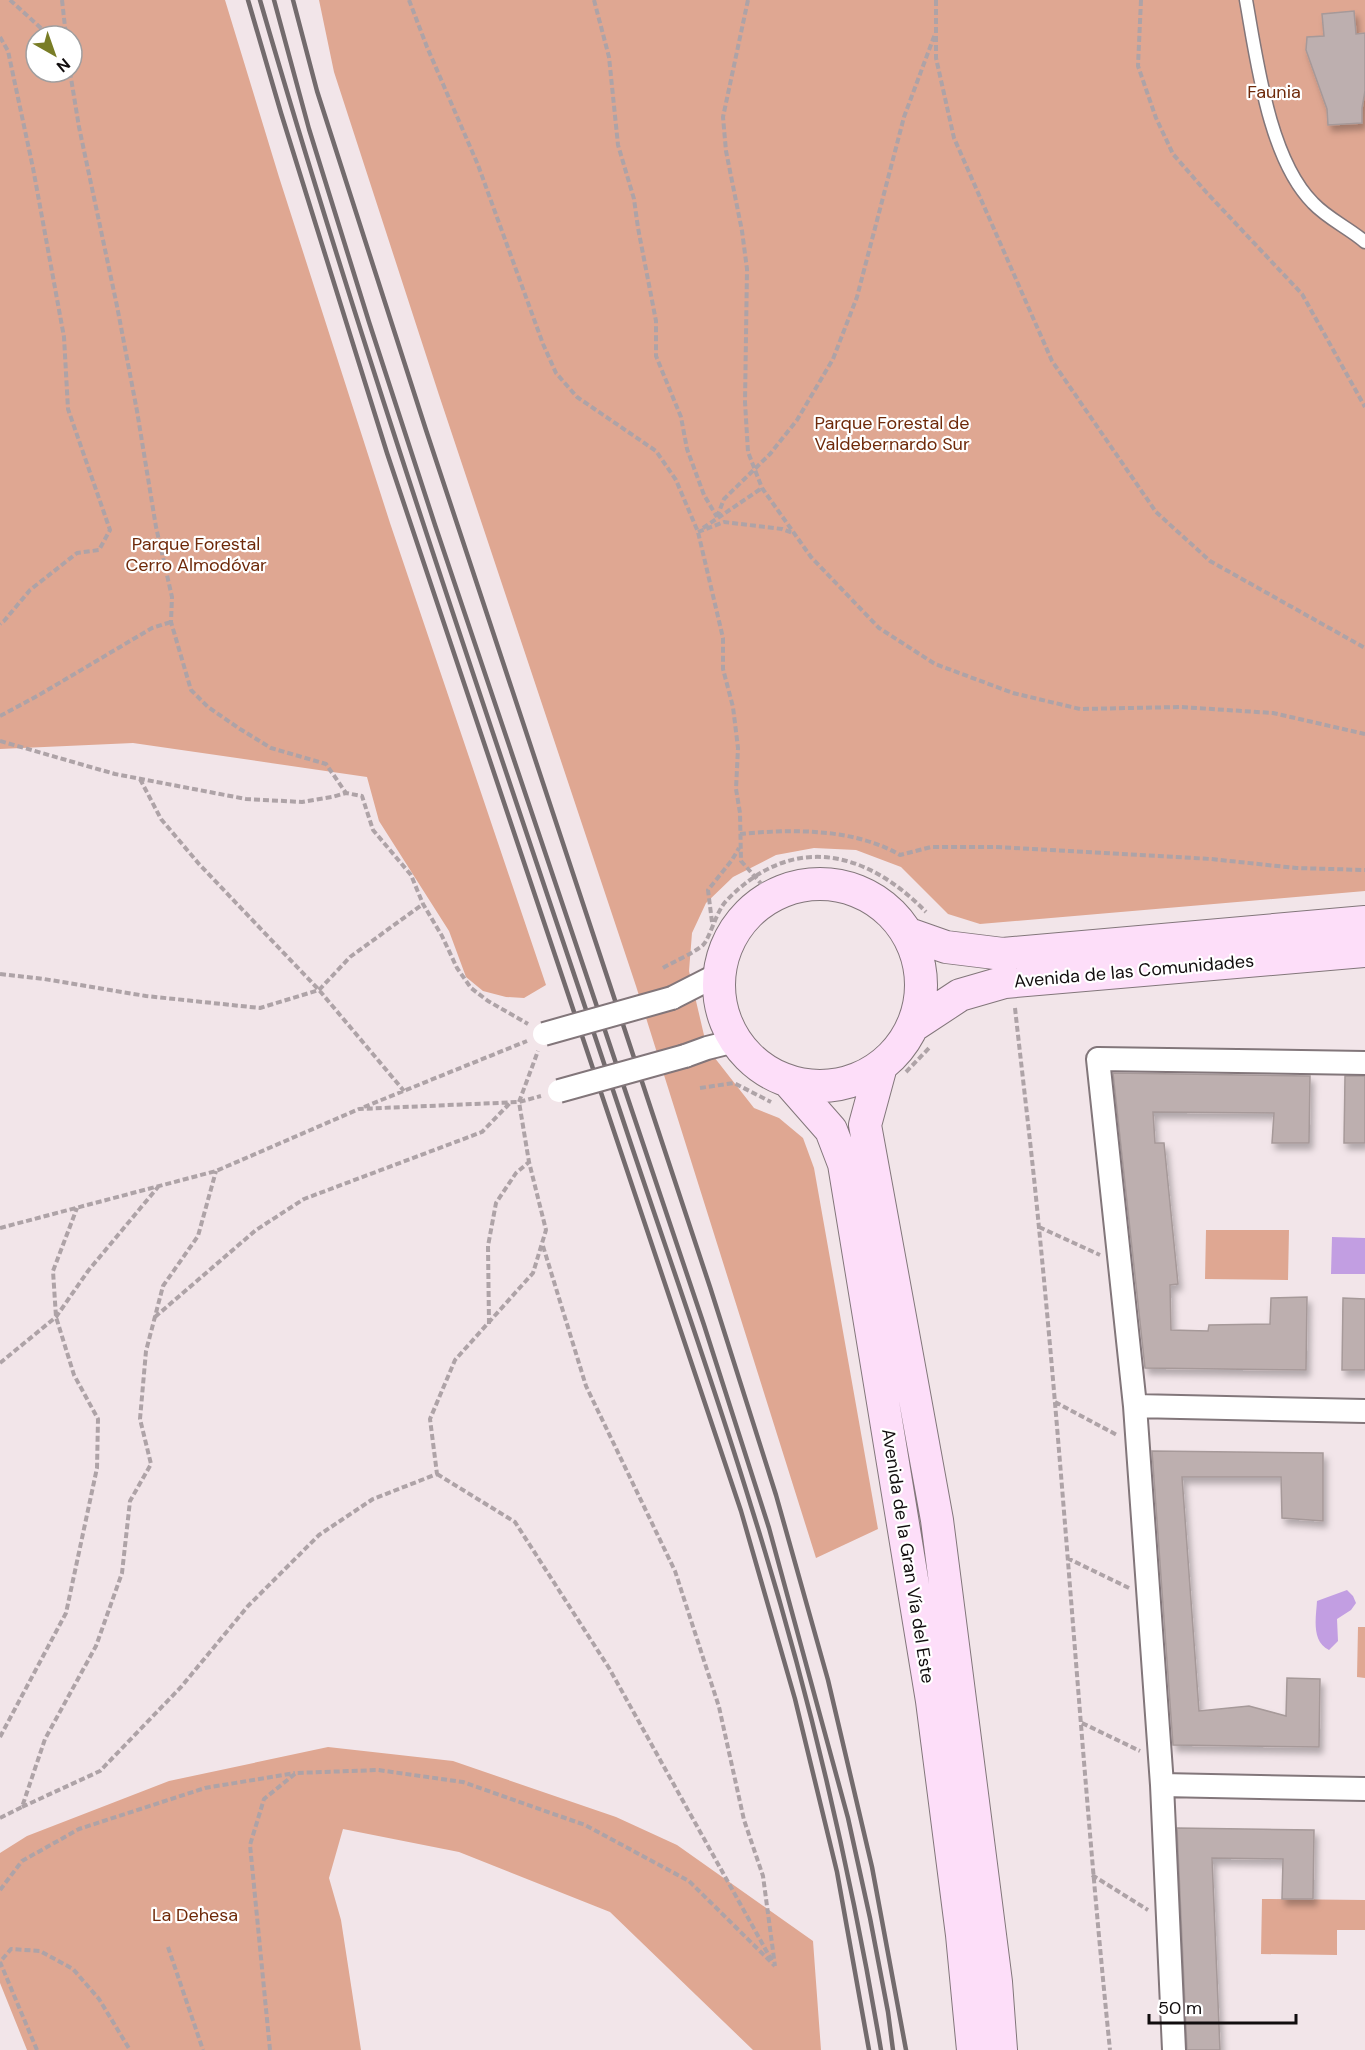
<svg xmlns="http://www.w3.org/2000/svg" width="1365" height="2050" viewBox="0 0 1365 2050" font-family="'DM Sans',sans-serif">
<defs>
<filter id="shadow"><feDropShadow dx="3.5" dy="6" stdDeviation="3" flood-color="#0004"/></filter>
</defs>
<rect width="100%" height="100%" fill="#f2e5e9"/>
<path fill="#dfa792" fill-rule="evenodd" d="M0,0H225L279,177L390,523L546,985L524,998L506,997L483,991L466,977L449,931L379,821L367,777L133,743L0,749ZM36,36H72V72H36Z
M319,0H1365V891L980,924L948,914L901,867L856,850L814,848L776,855L733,877L706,903L692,933L689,971L707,1048L754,1108L779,1118L803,1138L814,1168L878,1529L816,1558L636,986L439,395L334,72Z
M1206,1230H1289L1288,1280L1205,1279Z
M1358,1627H1365V1678L1357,1677Z
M328,1747L453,1761L616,1817L677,1845L813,1941L821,2050H753L610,1912L459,1852L343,1829L329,1878L341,1920L361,2050H27L0,1983V1853L27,1836L169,1781Z
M1262,1899L1365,1900V1930H1337V1955L1261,1954Z"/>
<path fill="#c29ee2" d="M1332,1237L1365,1238V1274H1331Z
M1347,1590L1353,1596L1356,1603L1351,1610L1337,1619L1338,1641L1329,1650C1311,1641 1316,1618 1317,1601Z"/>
<path fill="#bdafaf" stroke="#a69999" stroke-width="1.5" filter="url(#shadow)" d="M1354,11L1356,34L1365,33V91L1362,108V123L1328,125L1327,109L1306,50L1307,37L1324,36L1322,14Z
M1113,1073L1310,1076L1309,1143H1272L1274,1113L1153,1112L1155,1143H1164L1178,1284L1170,1285L1171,1330L1208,1331L1209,1325L1270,1324L1271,1298L1307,1297L1306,1370L1145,1368Z
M1345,1076H1365V1143H1344Z
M1343,1298L1365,1299V1370H1342Z
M1152,1451L1323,1453V1521L1282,1518L1281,1477H1182L1199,1711L1249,1706L1286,1716L1287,1678L1320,1679L1319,1747L1173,1745Z
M1177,1828L1314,1830L1313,1899H1282L1283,1859L1212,1858L1220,2050H1187Z"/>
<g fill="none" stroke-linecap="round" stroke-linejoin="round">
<g stroke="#82767a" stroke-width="15">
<path id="lane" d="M1246,0C1257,61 1269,159 1313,203C1328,219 1349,228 1365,242"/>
</g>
<g stroke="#82767a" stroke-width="26">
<path id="street" d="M672,998L719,974
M685,1056L707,1048L735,1041
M1135,1406L1365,1411
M1162,1785L1365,1789
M1174,2050L1162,1785L1135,1406L1098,1059L1365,1063"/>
</g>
<g stroke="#82767a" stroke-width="34">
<path id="secondary" d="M719 985a101 101 0 1 1 202 0a101 101 0 1 1-202 0Z
M909,934L946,947L1003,954L1365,922
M913,1026L960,995L1005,982L1365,951
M881,1066L865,1125L937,1520L996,1982L1001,2050
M788,1081L831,1130L844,1164L932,1701L962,1935L973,2050"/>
</g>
<path stroke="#aea3a7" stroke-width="4" stroke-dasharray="6 3" stroke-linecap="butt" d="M10,0L42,29L46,36
M62,0L66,36
M409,0L427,47L478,165L543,344L556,373L577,397L656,451L676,480L698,532L723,638V669L733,707L738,748L736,789L740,813L741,861L772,896
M594,0L609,57L618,145L634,199L638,228L656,321V356L681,417L687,449L704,495L717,517
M748,0L723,117L726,151L742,231L747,269L745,402L748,452L762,488L811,557L879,628L935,664L1013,693L1080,709L1181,707L1273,713L1365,734
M936,0V58L954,138L1052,361L1156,512L1210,561L1365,648
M1141,0L1138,66L1156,118L1173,154L1207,193L1302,294L1365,407
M0,37L8,51L33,168L64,337L68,409L110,530L99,550L77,553L30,590L4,621L0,624
M70,72L79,127L117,306L137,411L156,527L172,597L171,622L191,690L208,707L240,729L271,748L326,764L346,793
M717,517L724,499L770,454L797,420L833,359L857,297L904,117L935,34
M703,528L762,488
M698,532L724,522L782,529L793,533
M0,716L39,695L152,628L171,622
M0,741L115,774L246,799L302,802L332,797L346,793L362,796L373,830L411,875L423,904L442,936L457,968L471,988L488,1001L528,1024
M140,779L161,819L199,864L319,990L404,1091
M740,834C791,829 854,828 900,855L931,847H996L1211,859L1296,868L1365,870
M712,922L708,890L732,860L739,848
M663,968C673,962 694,953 703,945C710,938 716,912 726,901C791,833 865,849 926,912
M0,974L44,979L146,996L260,1008L319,990L350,957L423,904
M1015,1008C1023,1081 1032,1154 1039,1228C1066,1501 1082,1776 1110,2050
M906,1072L930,1047
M700,1088L734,1083L771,1102
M364,1107L527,1041
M1039,1227L1100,1255
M0,1228L216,1171L359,1109L519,1102L541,1096
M543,1246L586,1386L675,1571L719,1707L744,1820L763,1876L775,1966
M155,1317L256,1230L304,1199L482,1132L510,1103
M489,1324L488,1246L496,1203L516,1173L529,1162
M0,1363L56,1317L88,1271L158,1187
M1055,1402L1117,1435
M437,1474L515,1522L609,1668L772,1961
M1067,1558L1129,1588
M1082,1723L1140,1751
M0,1737L66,1613L97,1468L98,1419L74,1375L56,1317L53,1271L77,1208
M22,1807L100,1771L181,1687L248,1606L319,1535L373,1499L437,1474L430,1419L455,1360L533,1273L546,1230L529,1162L519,1102L538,1051
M0,1818L22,1807L45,1739L96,1646L122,1573L130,1501L151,1464L140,1419L146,1351L163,1286L198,1236L216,1171
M1092,1875L1148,1910
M0,1890L22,1861L79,1829L205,1788L295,1773
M168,1947L203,2050
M37,2050L0,1962L11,1949L40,1951L73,1969L99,1999L130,2050
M270,2050L250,1845L264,1799L296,1773L378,1770L463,1782L585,1825L689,1881L775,1966"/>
<use href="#lane" stroke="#fff" stroke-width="12"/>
<use href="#street" stroke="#fff" stroke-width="22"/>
<use href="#secondary" stroke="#fddef9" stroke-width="32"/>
<path stroke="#736b6d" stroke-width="4.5" d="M248,0L281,113L387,453L741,1511L795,1699L837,1872L869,2050
M260,0C369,376 498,746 622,1117C665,1247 711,1375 751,1506C807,1684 850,1866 881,2050
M274,0L309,129L369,322L435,525L704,1325L769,1528L848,1818L870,1918L888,2012L893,2050
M293,0L317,91L426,430L710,1287L776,1495L828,1680L872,1867L906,2050"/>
<g stroke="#82767a" stroke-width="26" stroke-linecap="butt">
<path id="street-bridge" d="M544,1034L672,998
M559,1091L685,1056"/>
</g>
<use href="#street-bridge" stroke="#fff" stroke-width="22"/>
</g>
<g text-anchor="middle" stroke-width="4.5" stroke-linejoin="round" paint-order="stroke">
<g font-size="18" fill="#6e2909" stroke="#fff">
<text x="1274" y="98">Faunia</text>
<text x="892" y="429">Parque Forestal de<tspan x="892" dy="21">Valdebernardo Sur</tspan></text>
<text x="196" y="550">Parque Forestal<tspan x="196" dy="21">Cerro Almodóvar</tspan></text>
<text x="195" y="1921">La Dehesa</text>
</g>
<g font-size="18" fill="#110d0e" stroke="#fff">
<text transform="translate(1134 971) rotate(-5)" y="6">Avenida de las Comunidades</text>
<text transform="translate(908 1556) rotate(81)" y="6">Avenida de la Gran Vía del Este</text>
</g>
</g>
<g transform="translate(54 54) rotate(140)"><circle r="28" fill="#ffffff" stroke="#a09e9f" stroke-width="1.5"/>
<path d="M0-4.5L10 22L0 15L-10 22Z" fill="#797d26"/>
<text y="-9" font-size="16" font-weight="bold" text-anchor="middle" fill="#110d0e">N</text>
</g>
<path d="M1149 2014v9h147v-9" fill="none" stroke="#110d0e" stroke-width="3"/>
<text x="1158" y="2014" font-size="18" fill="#110d0e" stroke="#ffffff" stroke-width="4.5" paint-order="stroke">50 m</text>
</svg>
